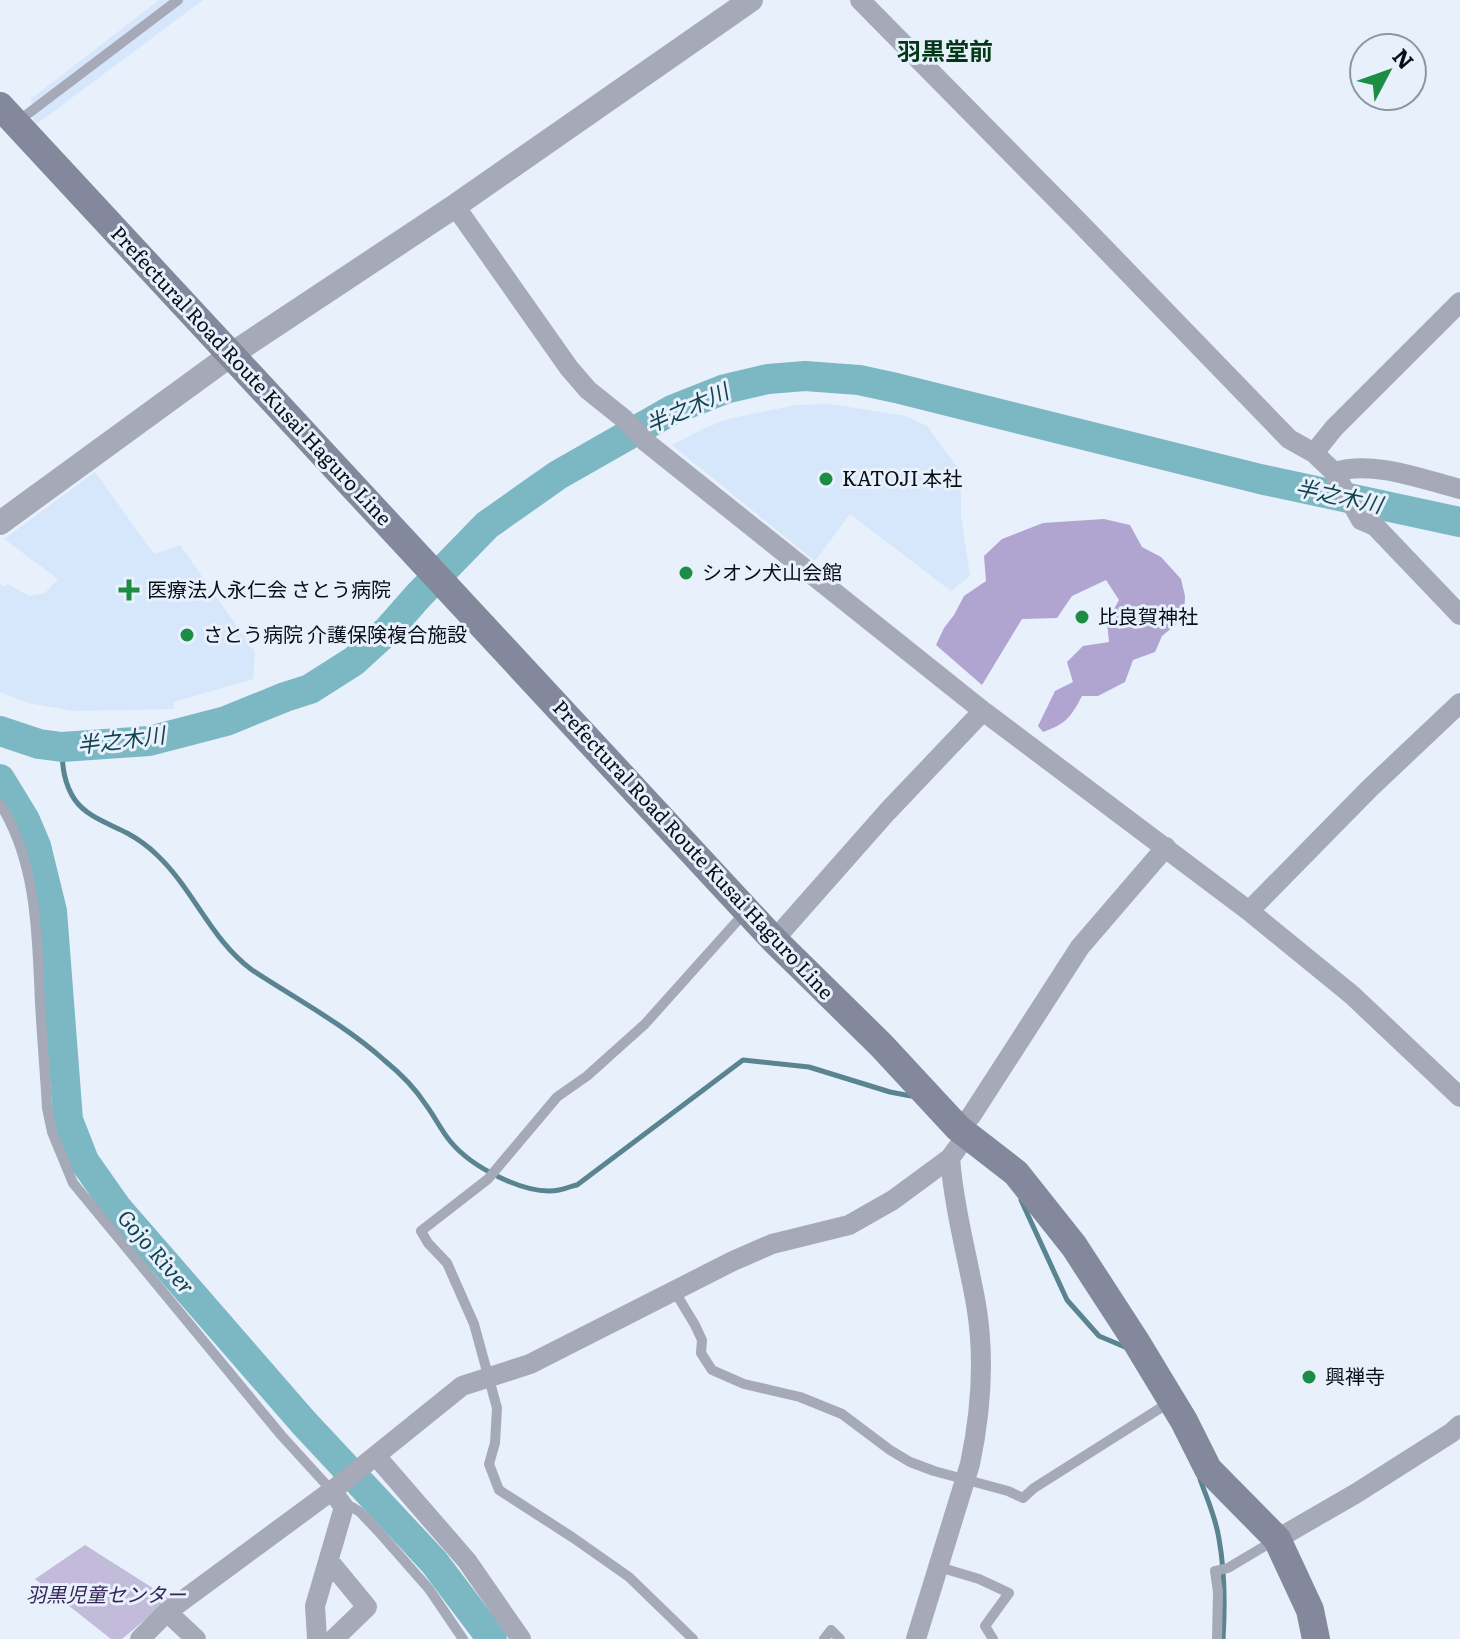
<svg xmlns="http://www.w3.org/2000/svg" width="1460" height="1639" viewBox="0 0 1460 1639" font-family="Literata,'Noto Sans JP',serif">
<rect width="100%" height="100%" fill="#e7f0fb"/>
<path fill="#d6e6fb" d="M159,0H203L34,126L31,99Z
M829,404L906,416L927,426L958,468L961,487V516L970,576L951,591L850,514L815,561L672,445L703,429L728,419L796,405Z
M95,472L154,554L180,545L255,652L253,679L173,702L174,709L74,711L28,703L0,692V583L4,587L8,584L29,596L45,593L58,579L4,539Z"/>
<path fill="#c3bbda" d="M85,1545L170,1599L122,1639H111L35,1579Z"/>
<path fill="#b0a5d1" d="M1104,519L1130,525L1142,547L1161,557L1181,579L1185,596L1184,618L1162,636L1155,652L1133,660L1125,682L1098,696H1082C1071,717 1066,724 1043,732L1038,726L1055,691L1073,682L1067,662L1083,646L1109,642L1107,622L1119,600L1106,580L1072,596L1057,618L1022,619L982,685L936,645L944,628L954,615L964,596L986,581L984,556L1002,539L1043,523Z"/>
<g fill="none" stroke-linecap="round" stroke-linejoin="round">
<path stroke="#598490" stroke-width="5" d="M62,747C62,766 64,784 75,800C87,817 110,824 127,833C138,839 149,847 157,855C194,890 211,940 252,970C296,999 345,1025 384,1060C400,1073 415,1088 426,1105C435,1117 441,1130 450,1141C471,1167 526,1196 559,1190C565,1189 571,1186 577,1185L743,1060L809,1067L890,1092L911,1096
M1021,1200L1067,1300L1099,1336L1125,1347
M1200,1479C1207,1499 1216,1518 1219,1539C1225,1572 1225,1606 1223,1639"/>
<path stroke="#7cb7c4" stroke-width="30" d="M0,731L39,744L62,747L149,741L226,721L285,697L310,689L354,661L389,629L418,596L487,525L558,475L672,410L725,389L768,379L805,376L859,380L896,388L1260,479L1460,522
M0,779L25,820L36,846L52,911L68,1120L84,1161L117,1208L304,1423L434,1562L492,1639"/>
<path stroke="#a6a9b7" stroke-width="10" d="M17,122L178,0
M0,804C37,863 37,935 40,1003C42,1038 45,1073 47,1108L52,1132L73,1183L281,1435L332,1491
M675,1292L695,1325L702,1340L701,1353L712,1370L744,1384L800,1397L842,1414L890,1450L910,1462L934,1471L1008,1491L1023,1498L1034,1488L1170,1402
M344,1507H352L360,1512L378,1531L429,1589L463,1639
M939,1567L979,1579L1009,1593L985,1626L993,1639
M693,1639L629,1577L572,1537L499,1490L489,1464L495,1443L497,1408L474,1324L447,1263L428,1243L421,1231L488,1179L557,1097L587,1076L645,1024L739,919L741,911
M824,1639L831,1630L840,1639
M1217,1639L1218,1592L1215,1571L1228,1568L1275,1540"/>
<path stroke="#a6a9b7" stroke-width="20" d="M860,0L1079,222L1289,439L1314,453L1334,472L1361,520L1375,526L1460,615
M455,206L569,368L588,390L623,418L646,442L983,711L1249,911L1352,995L1460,1097
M1314,453L1334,428L1460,302
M1334,472C1374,460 1421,479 1460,489
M1249,911L1370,788L1460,703
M774,940L887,812L983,711
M958,1128L971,1116L1080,947L1166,847
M376,1456L467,1561L521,1639
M1277,1539L1355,1494L1451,1433L1460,1425
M329,1561L367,1607L334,1639
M167,1612L196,1639
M140,1639L167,1612L338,1486L462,1386L530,1364L733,1261L772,1244L849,1225L893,1200L950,1158L967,1135
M319,1639L317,1638L315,1606L344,1507L332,1491
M916,1639L970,1464C981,1412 985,1357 976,1304C967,1255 954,1207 950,1158"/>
<path stroke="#a6a9b7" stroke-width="24" d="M0,523L232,354L455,206L751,0"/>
<path stroke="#83889c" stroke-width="28" d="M0,106L774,940L881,1045L958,1128L1016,1173L1074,1246L1135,1340L1184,1421L1208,1469L1277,1539L1310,1610L1316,1639"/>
</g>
<g fill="#1d8d46" stroke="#e7f0fb" stroke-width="3">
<circle cx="826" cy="479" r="8"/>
<circle cx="686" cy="573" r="8"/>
<path d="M125 578h8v8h8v8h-8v8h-8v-8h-8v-8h8z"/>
<circle cx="1082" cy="617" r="8"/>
<circle cx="187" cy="635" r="8"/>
<circle cx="1309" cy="1377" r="8"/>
</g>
<g text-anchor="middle" stroke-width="6" stroke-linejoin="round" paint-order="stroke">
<g font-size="20" fill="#080e18" stroke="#e7f0fb">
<text transform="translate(251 376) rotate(47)" y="7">Prefectural Road Route Kusai Haguro Line</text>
<text transform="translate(693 850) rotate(47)" y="7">Prefectural Road Route Kusai Haguro Line</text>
</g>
<g font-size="20" fill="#080e18" stroke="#e7f0fb" text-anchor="start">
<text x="842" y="486">KATOJI 本社</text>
<text x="702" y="580">シオン犬山会館</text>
<text x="147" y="597">医療法人永仁会 さとう病院</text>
<text x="1098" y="624">比良賀神社</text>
<text x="203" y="642">さとう病院 介護保険複合施設</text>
<text x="1325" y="1384">興禅寺</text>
</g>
<g font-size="20" font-style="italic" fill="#38255c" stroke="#e7f0fb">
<text x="106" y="1602">羽黒児童センター</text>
</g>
<g font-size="22" font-style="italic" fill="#10454f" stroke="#e7f0fb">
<text transform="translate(687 408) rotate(-24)" y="8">半之木川</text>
<text transform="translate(1339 496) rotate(12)" y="8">半之木川</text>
<text transform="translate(121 740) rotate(-7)" y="8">半之木川</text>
<text transform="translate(156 1252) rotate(49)" y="8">Gojo River</text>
</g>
<g font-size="24" font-weight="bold" fill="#023816" stroke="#e7f0fb">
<text x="945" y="60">羽黒堂前</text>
</g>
</g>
<g transform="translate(1388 72) rotate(49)"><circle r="38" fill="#e7f0fb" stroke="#8e96a0" stroke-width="2"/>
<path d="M0-6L14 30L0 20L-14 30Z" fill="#1d8d46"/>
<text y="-12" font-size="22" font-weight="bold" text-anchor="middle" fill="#080e18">N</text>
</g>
</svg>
